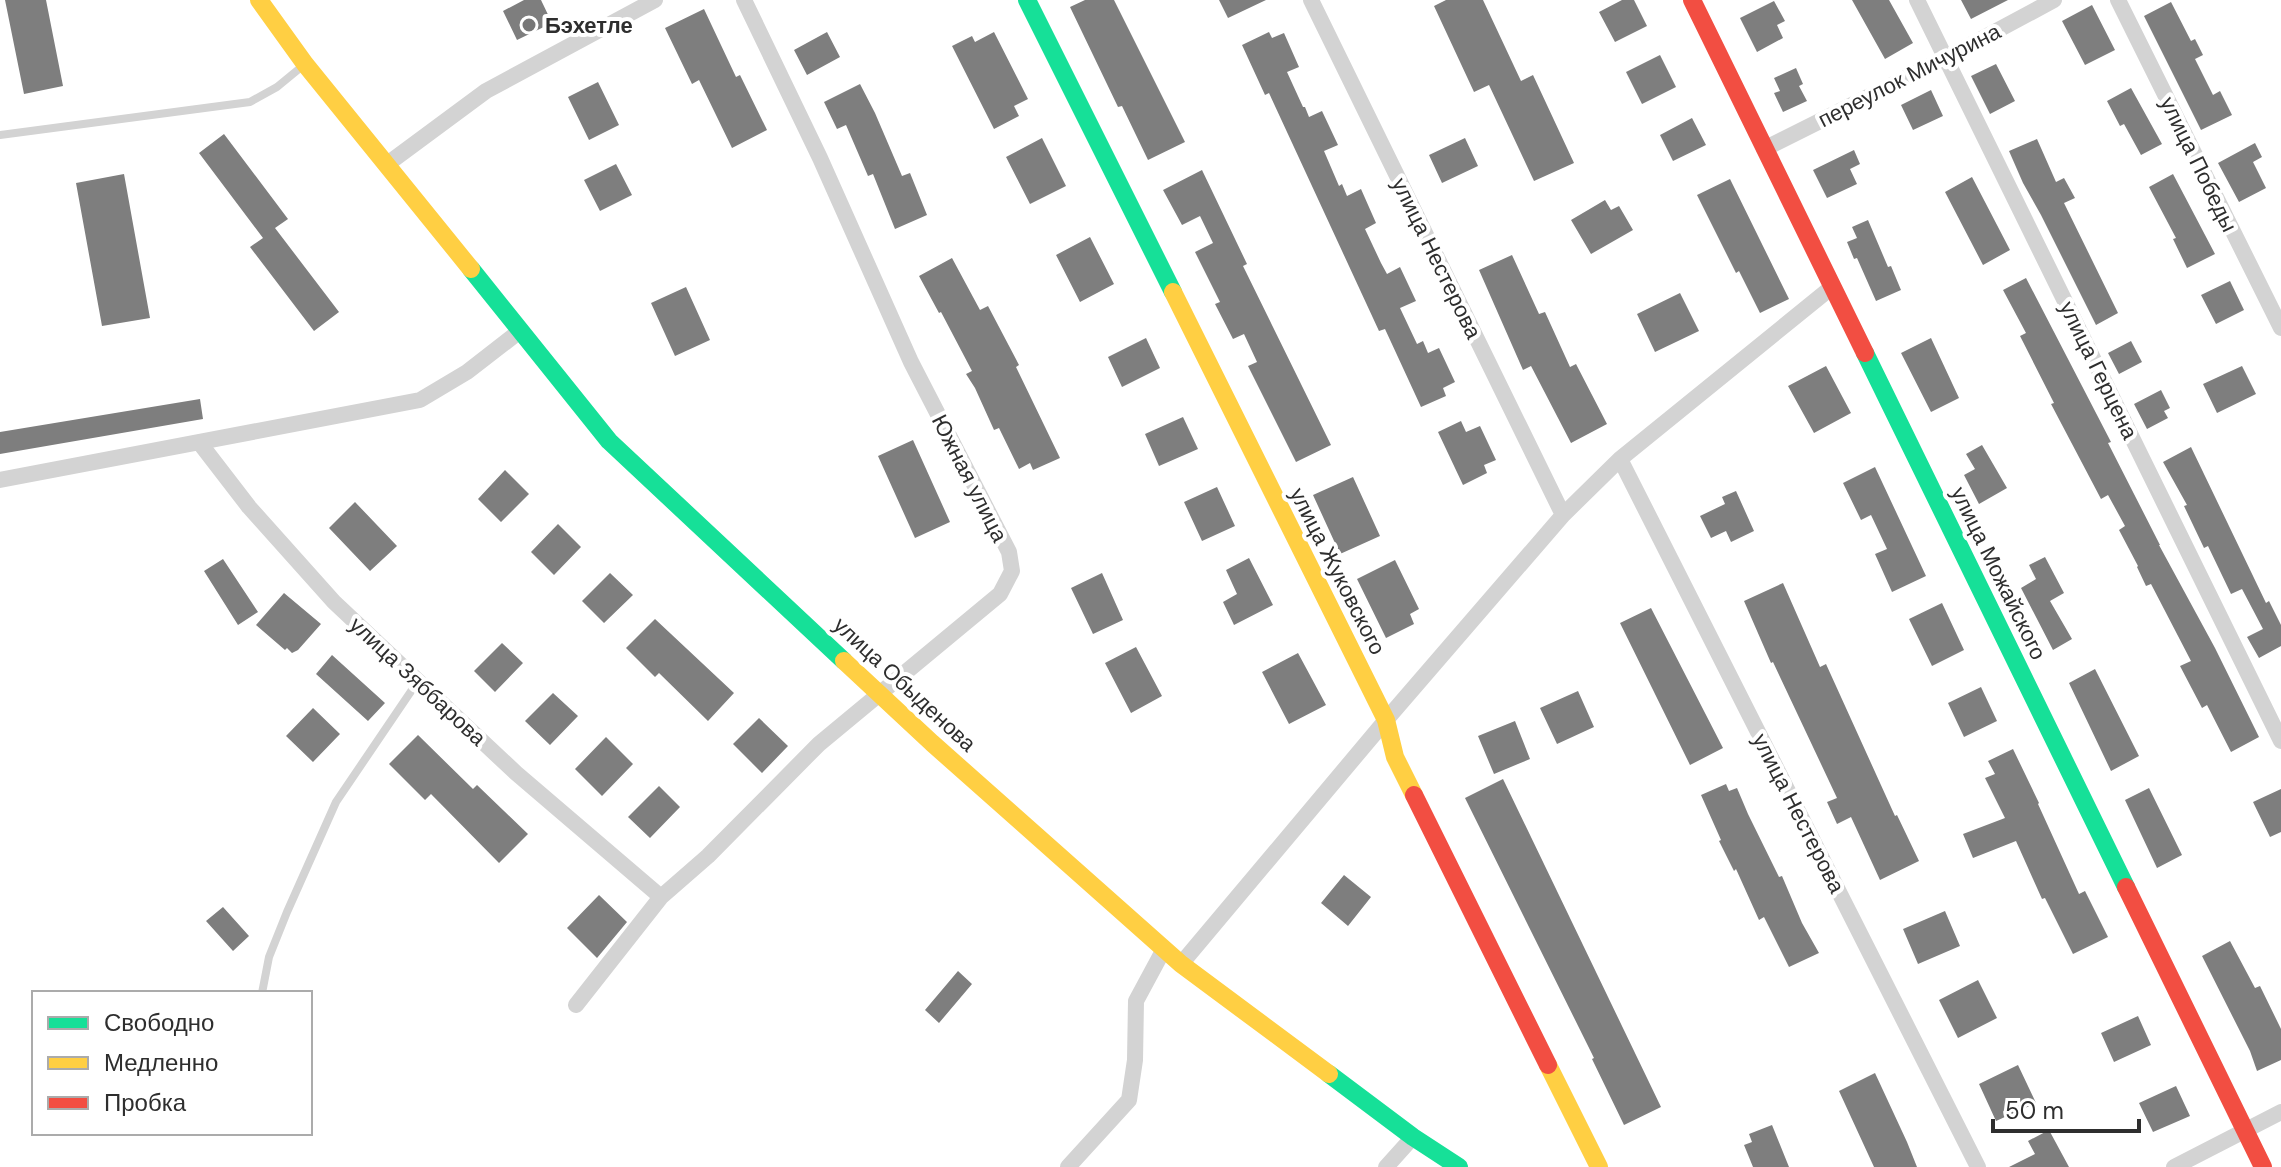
<svg xmlns="http://www.w3.org/2000/svg" width="2281" height="1167" viewBox="0 0 2281 1167" font-family="'DM Sans',sans-serif">
<rect width="100%" height="100%" fill="#fff"/>
<path fill="#7e7e7e" d="M5,0H46L63,86L24,94Z
M524,0H541L552,23L517,40L503,11Z
M1085,0H1114L1185,142L1148,160L1122,106L1118,107L1070,7Z
M1219,0H1266L1228,18Z
M1446,0H1483L1521,81L1533,75L1574,163L1534,181L1489,85L1474,92L1434,6Z
M1622,0H1634L1647,26L1615,42L1599,12Z
M1852,0H1889L1913,43L1885,59Z
M1961,0H2008L1971,19Z
M1774,1L1785,21L1777,25L1783,38L1757,52L1740,18Z
M2171,2L2191,41L2195,39L2203,55L2195,59L2213,95L2220,91L2232,115L2201,130L2144,16Z
M2092,5L2115,50L2085,65L2062,21Z
M704,9L736,77L740,75L767,130L732,148L699,80L692,84L665,28Z
M827,32L840,57L807,75L794,50Z
M994,32L1028,99L1014,106L1019,116L994,129L952,46L972,36L975,42Z
M1269,32L1272,38L1284,33L1299,67L1287,72L1303,107H1305L1309,117L1322,111L1338,145L1324,151L1339,186L1342,184L1347,196L1361,189L1376,223L1365,229L1381,263L1387,274L1400,267L1416,301L1400,308L1417,344L1423,341L1428,353L1439,348L1455,382L1443,388L1446,396L1421,407L1385,329L1379,331L1269,93L1265,95L1242,45Z
M1660,55L1676,87L1642,104L1626,72Z
M1996,64L2015,101L1990,114L1971,76Z
M1796,68L1803,84L1799,86L1807,101L1783,112L1774,93L1780,91L1774,78Z
M598,82L619,125L589,140L568,97Z
M860,84L875,113L902,176L910,173L927,215L895,229L873,174L868,176L846,125L837,129L824,102Z
M2131,88L2162,144L2141,155L2124,124L2120,126L2107,101Z
M1931,90L1943,116L1913,130L1901,105Z
M1692,118L1706,145L1673,161L1660,135Z
M224,134L288,219L275,228L339,312L314,331L250,247L263,238L199,153Z
M1042,138L1066,186L1030,204L1006,157Z
M1465,138L1478,166L1442,183L1429,155Z
M2037,139L2056,182L2064,178L2075,198L2064,203L2118,313L2096,325L2041,215L2023,183L2009,151Z
M2255,143L2262,157L2253,162L2266,188L2239,202L2218,163Z
M1854,150L1860,164L1850,169L1857,184L1827,198L1813,170Z
M616,164L632,195L600,211L584,180Z
M1202,170L1247,264L1243,266L1331,445L1296,462L1248,366L1257,362L1244,334L1233,339L1215,304L1220,302L1195,252L1213,243L1200,216L1182,225L1163,190Z
M124,174L150,318L102,326L76,183Z
M2173,174L2215,254L2187,268L2173,239L2176,238L2149,187Z
M1972,177L2010,250L1983,265L1945,192Z
M1730,179L1789,299L1760,313L1739,271L1736,273L1697,195Z
M1605,200L1611,210L1619,206L1633,230L1591,254L1571,220Z
M1868,220L1888,267L1891,266L1901,290L1876,301L1857,258L1854,259L1847,242L1857,238L1852,227Z
M1090,237L1114,284L1080,302L1056,255Z
M1512,255L1539,314L1545,312L1570,367L1576,364L1607,424L1571,443L1531,366L1523,370L1479,270Z
M952,258L980,310L988,306L1019,365L1016,367L1060,458L1033,470L1030,463L1019,469L999,428L994,430L975,388L966,374L972,371L941,312L939,313L919,276Z
M2026,278L2111,442L2108,443L2160,545H2159L2215,648L2259,737L2231,752L2207,705L2202,708L2180,666L2191,661L2151,584L2146,586L2137,567L2138,566L2119,530L2125,526L2108,495L2101,499L2051,404L2054,403L2020,336L2026,333L2003,290Z
M2230,281L2244,310L2216,324L2201,295Z
M686,287L710,340L675,356L651,303Z
M1680,293L1699,331L1655,352L1637,314Z
M1146,338L1160,368L1122,387L1108,357Z
M1931,338L1959,398L1931,412L1901,353Z
M2131,341L2142,362L2119,374L2108,353Z
M1826,366L1851,413L1814,433L1788,386Z
M2242,366L2256,394L2217,413L2203,384Z
M2161,390L2170,408L2164,411L2168,418L2147,429L2134,404Z
M200,399L203,419L0,454V432Z
M1183,417L1198,449L1159,466L1145,434Z
M1461,421L1466,432L1480,426L1496,460L1484,465L1487,473L1463,485L1438,432Z
M913,440L950,522L915,538L878,456Z
M1982,445L2007,488L1979,504L1964,475L1975,469L1966,454Z
M2191,447L2266,603L2269,601L2281,625V646L2259,658L2247,637L2263,629L2242,589L2231,594L2208,546L2204,548L2184,506L2187,505L2163,462Z
M1875,467L1926,576L1892,592L1875,554L1887,549L1871,515L1861,520L1843,483Z
M505,470L529,494L501,522L478,499Z
M1353,477L1380,536L1340,554L1313,495Z
M1217,487L1235,526L1202,541L1184,502Z
M1736,491L1754,531L1731,542L1726,531L1711,538L1700,516L1725,504L1722,497Z
M355,502L397,546L370,571L329,528Z
M558,524L581,547L554,575L531,552Z
M2045,557L2064,593L2050,601L2072,639L2053,650L2021,588L2036,579L2029,565Z
M1249,558L1273,605L1234,625L1223,602L1237,594L1226,570Z
M223,559L258,612L238,625L204,571Z
M1395,560L1419,609L1410,614L1414,624L1386,638L1357,579Z
M610,573L633,595L604,623L582,601Z
M1102,573L1123,620L1093,634L1071,588Z
M1783,583L1820,667L1826,664L1895,816L1897,815L1919,861L1880,880L1851,817L1837,824L1827,802L1837,798L1773,662L1771,663L1744,601Z
M284,593L321,624L298,650L292,653L287,648L285,650L256,625Z
M1942,603L1964,650L1932,666L1909,619Z
M1651,608L1723,748L1690,765L1620,623Z
M655,619L734,693L708,721L659,673L655,677L626,648Z
M502,643L523,663L495,692L474,671Z
M1136,647L1162,696L1131,713L1105,663Z
M1298,653L1326,705L1289,724L1262,672Z
M332,655L385,703L368,721L316,674Z
M2095,669L2139,756L2111,771L2069,683Z
M1981,687L1997,721L1964,737L1948,703Z
M1578,691L1594,727L1557,744L1540,708Z
M553,693L578,716L550,745L525,721Z
M313,708L340,734L313,762L286,736Z
M759,718L788,746L762,773L733,744Z
M1515,721L1530,759L1494,774L1478,736Z
M418,735L473,789L477,785L528,834L499,863L431,794L425,800L389,764Z
M606,737L633,764L602,796L575,769Z
M2013,749L2039,803L2038,804L2079,894L2085,891L2108,937L2073,954L2045,898L2042,899L2016,841L1973,858L1963,834L2005,818L1985,778L1995,774L1988,761Z
M1503,779L1661,1107L1624,1125L1592,1059L1594,1058L1465,798Z
M1726,784L1729,791L1737,788L1748,814L1779,877L1782,876L1802,923L1819,953L1789,967L1764,917L1759,920L1736,869L1734,871L1719,841L1721,840L1701,795Z
M659,786L680,807L650,838L628,817Z
M2149,788L2182,855L2157,868L2125,800Z
M2281,789V832L2270,837L2253,802Z
M1344,875L1371,897L1348,926L1321,903Z
M599,895L627,922L597,958L567,928Z
M223,907L249,936L233,951L206,921Z
M1945,911L1960,946L1918,964L1903,929Z
M2230,941L2255,988L2260,986L2281,1029V1060L2257,1071L2250,1051L2202,956Z
M958,971L972,984L939,1023L925,1010Z
M1978,980L1997,1018L1958,1038L1939,1000Z
M2138,1016L2151,1045L2114,1062L2101,1033Z
M2018,1065L2036,1103L1996,1121L1979,1084Z
M1875,1073L1907,1142L1917,1167H1874L1839,1091Z
M2176,1086L2190,1116L2153,1132L2139,1103Z
M1772,1125L1789,1167H1753L1744,1145L1752,1142L1749,1134Z
M2049,1130L2069,1167H2009L2035,1154L2028,1141Z"/>
<g fill="none" stroke-linecap="round" stroke-linejoin="round">
<path stroke="#d3d3d3" stroke-width="8" d="M0,135L250,102L277,87L305,64
M262,993L269,957L287,912L336,802L418,681"/>
<path stroke="#d3d3d3" stroke-width="16" d="M1311,0L1563,515
M1917,0L2281,741
M2118,0L2281,328
M1764,149L1946,58L2054,0
M386,165L486,91L655,0
M199,442L249,507L334,602L516,773L661,897
M1620,459L1978,1167
M0,480L420,400L467,372L520,331
M1181,964L1386,720L1563,515L1620,459L1832,287
M576,1005L661,897L708,856L819,744L1000,594L1012,571L1009,552L911,362L820,158L744,0
M1068,1167L1129,1100L1135,1060L1136,1001L1164,949
M1386,1167L1413,1137
M2174,1167L2281,1112"/>
<path stroke="#16e098" stroke-width="18" d="M1027,0L1173,292
M471,269L609,441L844,661
M1865,353L2126,887
M1329,1074L1413,1137L1459,1167"/>
<path stroke="#ffcf43" stroke-width="18" d="M259,0L305,64L471,269
M1173,292L1386,720L1395,757L1414,795
M844,661L932,743L1181,964L1329,1074
M1548,1065L1599,1167"/>
<path stroke="#f24e42" stroke-width="18" d="M1692,0L1865,353
M1414,795L1548,1065
M2126,887L2263,1167"/>
</g>
<circle fill="#777" stroke="#fff" stroke-width="3" cx="529" cy="25" r="8"/>
<g text-anchor="middle" stroke-width="8" stroke-linejoin="round" paint-order="stroke">
<g font-size="22" font-weight="bold" fill="#2e2e2e" stroke="#fff" text-anchor="start">
<text x="545" y="33">Бэхетле</text>
</g>
<g font-size="22" fill="#2e2e2e" stroke="#fff">
<text transform="translate(1909 75) rotate(-27)" y="8">переулок Мичурина</text>
<text transform="translate(2199 164) rotate(64)" y="8">улица Победы</text>
<text transform="translate(1437 258) rotate(64)" y="8">улица Нестерова</text>
<text transform="translate(2099 370) rotate(64)" y="8">улица Герцена</text>
<text transform="translate(970 478) rotate(63)" y="8">Южная улица</text>
<text transform="translate(1338 571) rotate(63)" y="8">улица Жуковского</text>
<text transform="translate(1999 573) rotate(64)" y="8">улица Можайского</text>
<text transform="translate(418 681) rotate(43)" y="8">улица Зяббарова</text>
<text transform="translate(905 684) rotate(43)" y="8">улица Обыденова</text>
<text transform="translate(1799 813) rotate(63)" y="8">улица Нестерова</text>
</g>
</g>
<rect x="32" y="991" width="280" height="144" fill="#ffffff" stroke="#ababab" stroke-width="2"/>
<rect x="48" y="1017" width="40" height="12" fill="#16e098" stroke="#ababab" stroke-width="2"/>
<text x="104" y="1031" font-size="24" fill="#2e2e2e">Свободно</text>
<rect x="48" y="1057" width="40" height="12" fill="#ffcf43" stroke="#ababab" stroke-width="2"/>
<text x="104" y="1071" font-size="24" fill="#2e2e2e">Медленно</text>
<rect x="48" y="1097" width="40" height="12" fill="#f24e42" stroke="#ababab" stroke-width="2"/>
<text x="104" y="1111" font-size="24" fill="#2e2e2e">Пробка</text>
<path d="M1993 1119v12h146v-12" fill="none" stroke="#2e2e2e" stroke-width="4"/>
<text x="2005" y="1119" font-size="24" fill="#2e2e2e" stroke="#ffffff" stroke-width="6" paint-order="stroke">50 m</text>
</svg>
